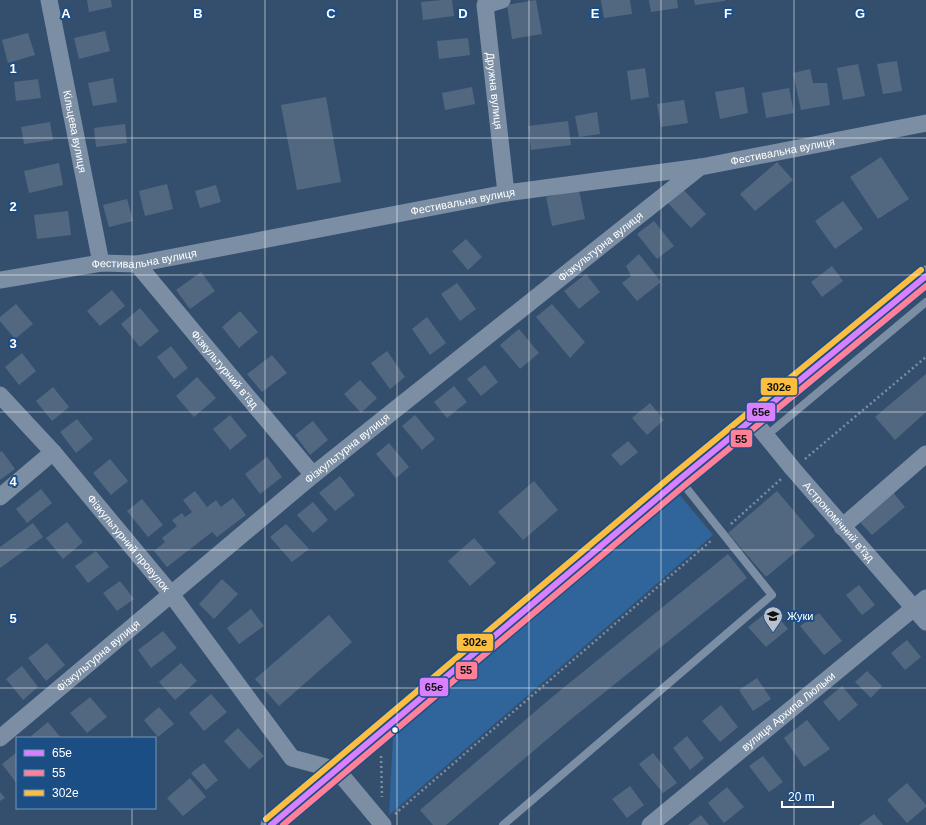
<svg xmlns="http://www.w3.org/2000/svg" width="926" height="825" viewBox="0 0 926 825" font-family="Helvetica,sans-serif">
<rect width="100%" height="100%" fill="#344f6e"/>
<path fill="#30659c" d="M677,492L713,535L389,815L393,737Z"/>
<path fill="#526880" d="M87,0H111L112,7L89,12Z
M442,0H452L454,16L423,20L421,2Z
M536,0L542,34L512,39L507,5Z
M601,0H630L632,14L604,18Z
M649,0H677L678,8L651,12Z
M694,0H725V1L695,5Z
M105,31L110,51L79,59L74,38Z
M28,33L35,55L8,63L2,40Z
M468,38L470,55L439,59L437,41Z
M897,61L902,91L883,94L877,64Z
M858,64L865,96L843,100L837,68Z
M645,68L649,97L631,100L627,71Z
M810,69L813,83H827L830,105L801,110L793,73Z
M113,78L117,102L93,106L88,83Z
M38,79L41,98L16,101L14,82Z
M472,87L475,104L445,110L442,93Z
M744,87L748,113L720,119L715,92Z
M789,88L794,113L766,118L762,93Z
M326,97L341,182L297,190L281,105Z
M684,100L688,123L661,127L657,104Z
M597,112L600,134L579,137L575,116Z
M568,121L571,145L531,150L528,126Z
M50,122L53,140L24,144L21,127Z
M125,124L127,143L96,147L94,128Z
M881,157L909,199L878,219L850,177Z
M777,162L793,180L755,211L740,194Z
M59,163L63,185L29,193L24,171Z
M167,184L173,209L145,216L139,191Z
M216,185L221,202L200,208L195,191Z
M682,188L706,214L691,228L667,202Z
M579,190L585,219L552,226L546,197Z
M127,199L133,221L109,227L103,205Z
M843,201L863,229L835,249L815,221Z
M68,211L71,235L37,239L34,215Z
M654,221L674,246L657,259L637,234Z
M466,239L482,257L468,270L452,251Z
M639,254L661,282L637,301L622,283L631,276L626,266Z
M832,266L843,281L822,297L811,282Z
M201,272L215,291L190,309L176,290Z
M586,274L600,292L579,309L564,291Z
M457,283L476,309L460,321L441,294Z
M112,290L125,306L100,326L87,311Z
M16,304L33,324L15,339L0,321V317Z
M552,304L585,342L570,358L536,317Z
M140,308L159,331L140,347L121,324Z
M240,311L258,332L239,348L222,327Z
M427,317L446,343L430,355L412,329Z
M519,329L539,353L520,369L500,345Z
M171,346L188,368L174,379L157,357Z
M387,351L405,377L390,389L371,363Z
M22,353L36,371L19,385L5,367Z
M272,355L287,373L262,392L247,374Z
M485,365L498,382L481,396L467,379Z
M926,374V412L895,440L875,417Z
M197,377L216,398L194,417L176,396Z
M360,380L377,398L361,413L344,394Z
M454,386L467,402L447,418L434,402Z
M53,387L69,407L52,421L36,401Z
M650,403L664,420L647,435L632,418Z
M230,415L247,436L230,450L213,429Z
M415,415L435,439L422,450L402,426Z
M77,419L93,439L76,453L60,432Z
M313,421L328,440L310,455L295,435Z
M628,441L638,452L621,466L611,455Z
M389,443L409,467L396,478L376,454Z
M2,451L15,469L0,480V452Z
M267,457L282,477L260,494L245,474Z
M110,459L128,481L111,495L93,473Z
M340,476L355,495L335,511L319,493Z
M534,481L558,510L523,540L498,512Z
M41,489L52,503L27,523L16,509Z
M891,490L905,507L872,535L857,519Z
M195,491L207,507L216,500L221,507L233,498L246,515L217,537L212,532L167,567L154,551L165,542L162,538L177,526L172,520L182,513L185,517L192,512L183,500Z
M777,491L815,536L766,577L728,533Z
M142,499L163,525L148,537L127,511Z
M313,502L328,520L313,533L297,515Z
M67,522L83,542L63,559L46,538Z
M33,523L43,537L0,568V547Z
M286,524L309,549L292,562L270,537Z
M474,538L496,563L470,586L448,561Z
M96,551L109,567L88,583L75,566Z
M728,554L747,578L570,720L446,825H433L420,810L551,698Z
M222,579L238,594L214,619L199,604Z
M120,581L134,599L117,611L103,593Z
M859,585L875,605L862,615L846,595Z
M251,609L264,626L239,644L227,628Z
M771,609L788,629L766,647L748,627Z
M819,613L842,641L824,655L800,626Z
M329,615L352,642L279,706L255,679Z
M163,631L177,648L151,668L138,650Z
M907,640L921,657L905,670L891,653Z
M47,643L65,665L46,681L28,658Z
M181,663L197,681L175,700L159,682Z
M22,666L38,687L23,700L6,679Z
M867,671L882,686L871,698L855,682Z
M757,678L771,699L753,711L739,690Z
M842,686L858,705L839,721L823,702Z
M211,694L227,712L204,731L189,713Z
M90,697L107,717L87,733L70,713Z
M721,705L738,727L720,742L702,721Z
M159,707L174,724L158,737L144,720Z
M807,720L830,749L804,767L784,738Z
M48,722L61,738H33L31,736Z
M238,728L264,756L249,769L224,741Z
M687,736L704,758L690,770L673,748Z
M16,753L17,755V784L2,764Z
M653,753L677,783L663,793L639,764Z
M763,756L783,782L769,792L749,766Z
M204,763L218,780L206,790L191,773Z
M190,778L206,797L183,816L167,798Z
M907,783L926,805V807L907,823L887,800Z
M630,786L644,805L627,818L612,799Z
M727,787L744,807L724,823L708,803Z
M0,792L5,798L0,801Z
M874,814L883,825H859Z
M701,815L709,825H688Z"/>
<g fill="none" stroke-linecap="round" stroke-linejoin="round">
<path stroke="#7b8ea4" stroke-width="2.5" stroke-dasharray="2 3" stroke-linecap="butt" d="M805,459L926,357
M731,524L781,479
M381,756L382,797
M395,814L712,540"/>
<path stroke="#7b8ea4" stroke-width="8" d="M766,436L926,302
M503,825L772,595L680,480"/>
<g stroke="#7b8ea4" stroke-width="17">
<path id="s1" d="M49,0L101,263"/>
<path id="s2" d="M502,0L485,5L506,193"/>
<path id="s3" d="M137,264L313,475"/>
<path id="s4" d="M0,280L101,263L137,264L506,193L701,167L926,123"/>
<path id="s5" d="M0,395L53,452L171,594L292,758L337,770L383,825"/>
<path id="s6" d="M753,420L793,469L926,622"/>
<path d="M0,497L53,452"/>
<path d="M842,527L926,454"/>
<path id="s7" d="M0,738L313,475L700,167"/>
<path id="s8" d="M650,825L926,598"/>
</g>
<path stroke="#7b8ea4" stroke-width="21" d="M271,825L680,479L926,276"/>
<g stroke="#1c4e86" stroke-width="9">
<path id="bus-1" d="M271,825L680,479L926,276"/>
</g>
<g stroke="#1c4e86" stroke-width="9">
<path id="bus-2" d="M283,825L685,485L926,286"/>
</g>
<g stroke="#1c4e86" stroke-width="9">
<path id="bus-3" d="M266,819L675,473L921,270"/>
</g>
<use href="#bus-1" stroke="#d880ff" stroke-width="6"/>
<use href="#bus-2" stroke="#ff8098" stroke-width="6"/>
<use href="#bus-3" stroke="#fbbe40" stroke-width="6"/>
</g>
<path fill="none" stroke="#fff" stroke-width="1" stroke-opacity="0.55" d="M132,0V738M265,0V825M397,0V825M529,0V825M661,0V825M794,0V825M0,138H926M0,275H926M0,412H926M0,550H926M0,688H926M132,808V825"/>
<defs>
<g id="school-pin" transform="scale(1)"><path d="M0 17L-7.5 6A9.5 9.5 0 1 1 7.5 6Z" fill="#b8c1cc" stroke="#1c4e86"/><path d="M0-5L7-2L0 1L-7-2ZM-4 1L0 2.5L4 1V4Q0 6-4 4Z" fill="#111"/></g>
</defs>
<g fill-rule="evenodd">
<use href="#school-pin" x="773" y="616"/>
</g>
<circle fill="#fff" stroke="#1c4e86" stroke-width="1.5" cx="395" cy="730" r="3.5"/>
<g text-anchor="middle" stroke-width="4" stroke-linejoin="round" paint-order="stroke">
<g font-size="11" fill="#fff" stroke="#1c4e86">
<text dy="4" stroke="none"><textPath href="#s2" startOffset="104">Дружна вулиця</textPath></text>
<text dy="4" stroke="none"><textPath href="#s1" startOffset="134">Кільцева вулиця</textPath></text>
<text dy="4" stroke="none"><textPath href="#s4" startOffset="794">Фестивальна вулиця</textPath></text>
<text dy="4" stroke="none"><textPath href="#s4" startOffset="470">Фестивальна вулиця</textPath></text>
<text dy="4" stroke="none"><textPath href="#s7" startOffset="776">Фізкультурна вулиця</textPath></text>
<text dy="4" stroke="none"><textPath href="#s4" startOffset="146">Фестивальна вулиця</textPath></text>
<text dy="4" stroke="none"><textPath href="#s3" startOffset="137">Фізкультурний в’їзд</textPath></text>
<text dy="4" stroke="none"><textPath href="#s7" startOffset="452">Фізкультурна вулиця</textPath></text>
<text dy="4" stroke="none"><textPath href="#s6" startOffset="133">Астрономічний в'їзд</textPath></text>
<text dy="4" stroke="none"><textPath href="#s5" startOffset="196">Фізкультурний провулок</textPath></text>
<text dy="4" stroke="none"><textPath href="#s7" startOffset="128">Фізкультурна вулиця</textPath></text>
<text dy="4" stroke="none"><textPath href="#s8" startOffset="179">вулиця Архипа Люльки</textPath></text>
</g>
<g font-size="11" fill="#fff" stroke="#1c4e86" text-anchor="start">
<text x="787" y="620">Жуки</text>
</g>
</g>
<g font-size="13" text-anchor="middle" font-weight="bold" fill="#fff" stroke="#1c4e86" stroke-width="4" stroke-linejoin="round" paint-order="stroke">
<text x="66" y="18">A</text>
<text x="198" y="18">B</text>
<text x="331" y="18">C</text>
<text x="463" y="18">D</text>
<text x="595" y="18">E</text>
<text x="728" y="18">F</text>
<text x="860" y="18">G</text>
<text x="13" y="73">1</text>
<text x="13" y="211">2</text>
<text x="13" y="348">3</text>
<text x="13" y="486">4</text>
<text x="13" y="623">5</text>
</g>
<g stroke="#1c4e86" stroke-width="1.5">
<rect x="760" y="377" width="38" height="19" rx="4" fill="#fbbe40"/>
<rect x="746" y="402" width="30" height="20" rx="4" fill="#d880ff"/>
<rect x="730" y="429" width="23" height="19" rx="4" fill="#ff8098"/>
<rect x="456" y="633" width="38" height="19" rx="4" fill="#fbbe40"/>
<rect x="455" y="661" width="23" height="19" rx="4" fill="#ff8098"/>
<rect x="419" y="677" width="30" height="20" rx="4" fill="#d880ff"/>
</g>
<g font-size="11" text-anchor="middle" font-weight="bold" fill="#111">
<text x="779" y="391">302е</text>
<text x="761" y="416">65е</text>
<text x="741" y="443">55</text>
<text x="475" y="646">302е</text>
<text x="466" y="674">55</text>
<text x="434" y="691">65е</text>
</g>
<rect x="16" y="737" width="140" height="72" fill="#1c4e86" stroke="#7795b6"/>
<rect x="24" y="750" width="20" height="6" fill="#d880ff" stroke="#7795b6"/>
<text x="52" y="757" font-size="12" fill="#ffffff">65е</text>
<rect x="24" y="770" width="20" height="6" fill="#ff8098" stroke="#7795b6"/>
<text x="52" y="777" font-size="12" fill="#ffffff">55</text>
<rect x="24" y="790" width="20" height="6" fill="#fbbe40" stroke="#7795b6"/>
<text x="52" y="797" font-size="12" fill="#ffffff">302е</text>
<path d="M782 801v6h51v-6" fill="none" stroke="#ffffff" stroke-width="2"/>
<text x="788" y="801" font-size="12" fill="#ffffff" stroke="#1c4e86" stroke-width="3" paint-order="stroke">20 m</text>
</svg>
